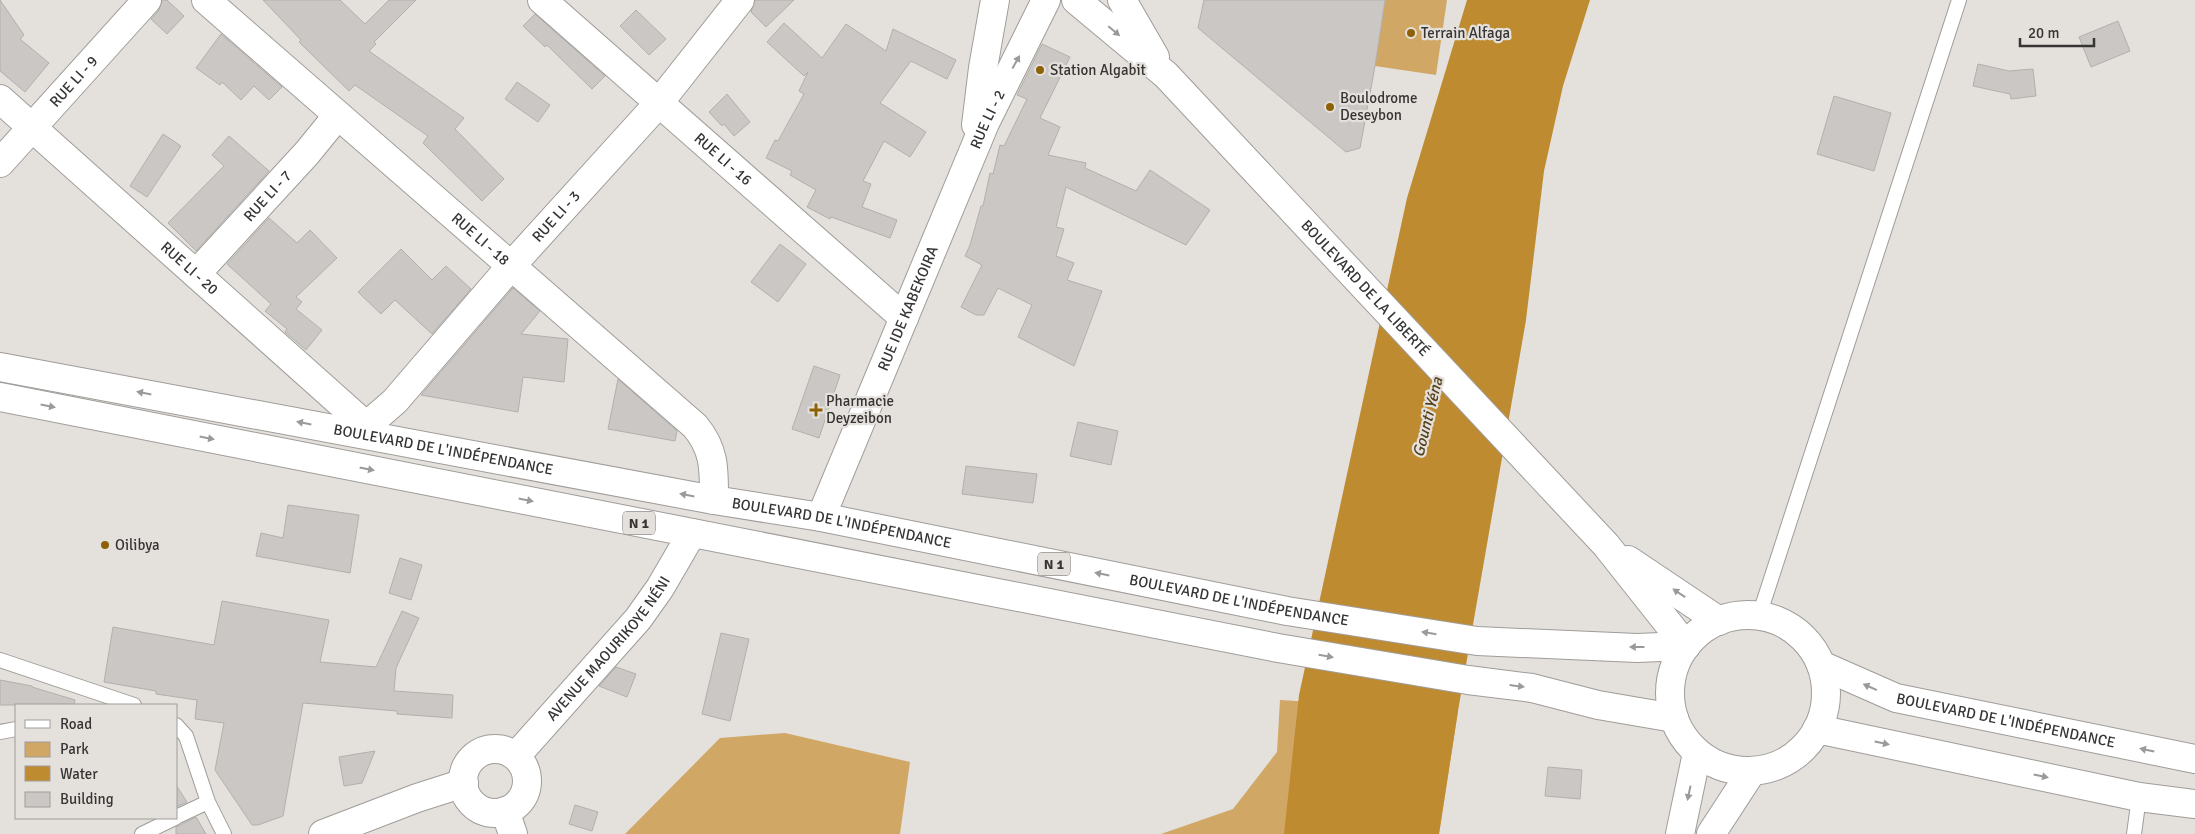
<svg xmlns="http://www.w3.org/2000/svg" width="2195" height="834" viewBox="0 0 2195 834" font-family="Signika,sans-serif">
<rect width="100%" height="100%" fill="#e4e1dd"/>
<path fill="#d1a766" d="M1385,0H1447L1436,75L1375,66Z
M1280,700L1458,711L1439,834H1161L1233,809L1277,752Z
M785,733L910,762L900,834H625L720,738Z"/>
<path fill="#bf8b30" d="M1467,0H1590L1563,86L1544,171L1526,320L1458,711L1439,834H1284L1299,695L1407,198Z"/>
<path fill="#cac7c4" stroke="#b2b0ac" d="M0,0L24,35L20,39L49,63L25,92L0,71Z
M162,0H167L184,16L167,34L151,19L159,10Z
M263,0H340L365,24L389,0H416L374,42L376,44L369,51L464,118L455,129L504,179L482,201L423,143L428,136L355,85L349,91L299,42L301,40Z
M755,0H794L766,27L751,12Z
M1204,0H1385L1375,66L1360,148L1346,152L1198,28Z
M636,10L666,39L649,55L620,26Z
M535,14L605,76L592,89L547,45L545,47L523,26Z
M2118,21L2130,51L2091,67L2079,37Z
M784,23L822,58L846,24L886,51L893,29L956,60L947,79L911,61L880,103L926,132L910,157L884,141L863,181L871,184L862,207L897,220L890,238L831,217L830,219L807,207L816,190L790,175L792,171L766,158L775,140L778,141L804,94L799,91L808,72L804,76L767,42Z
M221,34L282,87L269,100L254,86L241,100L222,82L220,85L196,68Z
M1042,44L1070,57L1040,118L1060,127L1048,155L1086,163L1085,168L1136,191L1150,170L1210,210L1186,245L1066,187L1056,227L1064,229L1056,256L1074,263L1067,280L1102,291L1074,366L1018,337L1032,305L998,288L984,315H976L961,307L982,265L965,256L970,245L981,206H983L990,173L993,174L1000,145L1004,146L1027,99L1017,95Z
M1978,64L2009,71L2033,69L2036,96L2011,99L2010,94L1973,86Z
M517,82L550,105L538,122L505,99Z
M727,94L750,122L734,136L724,124L722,126L709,112Z
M1834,96L1891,113L1874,171L1817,154Z
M163,134L181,146L147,197L130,186Z
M229,136L269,171L196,251L168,223L224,166L212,155Z
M269,218L297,243L310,230L337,258L296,297L302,302L296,309L322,330L306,350L285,332L287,329L265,311L271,304L227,264Z
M780,244L806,264L778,302L751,282Z
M401,249L432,280L446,266L471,289L432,334L395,300L381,314L358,292Z
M513,288L540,311L521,334L568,339L564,382L523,377L518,412L421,395Z
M814,366L840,375L819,438L792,429Z
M618,379L677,431L675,441L608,429Z
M1078,422L1118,431L1111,465L1070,456Z
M966,466L1037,474L1033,503L962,494Z
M288,505L359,515L350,573L256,556L261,533L283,538Z
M400,558L422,565L411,600L389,593Z
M222,601L329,620L320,662L376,667L402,611L419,618L396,668L394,691L453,695L452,718L397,714V711L303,703L283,816L258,825H252L215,770L224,723L195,719L197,700L156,694V691L104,682L113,627L214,645Z
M721,633L749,639L730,721L702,714Z
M616,667L636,674L627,697L599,686Z
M0,680L32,686V687L75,700L74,705H0Z
M375,751L362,783L344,786L339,757Z
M1548,767L1582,770L1580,799L1545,796Z
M176,785L187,802L176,807Z
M575,805L598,812L592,831L569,824Z
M196,817L206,834H176V827Z"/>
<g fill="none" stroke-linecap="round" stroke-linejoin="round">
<g stroke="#9f9c99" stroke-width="16">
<path id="service" d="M1759,616L1959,0
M0,660L134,705
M176,725L186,736L208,802L224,834
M0,732L16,729
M176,817L208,802
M142,834L175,818
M2134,834L2139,797"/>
</g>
<g stroke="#9f9c99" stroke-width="30">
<g id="minor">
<path id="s1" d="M206,0L695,426C715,450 714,469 714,500"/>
<path id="s2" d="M542,0L904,318"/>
<path id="s3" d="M0,99L364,424"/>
<path d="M976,125L983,68L995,0"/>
<path id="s4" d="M0,163L147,0"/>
<path id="s5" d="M196,274L307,153L338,115"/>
<path id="s6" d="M345,430L372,421L395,401L512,265L658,104L740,0"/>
<path id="s7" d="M821,517L985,123L1046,0"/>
<circle cx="495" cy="781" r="32"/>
<path id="s8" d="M516,756L638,619L660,588L692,533"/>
<path d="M505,811L513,834"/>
<path d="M323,834L417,798L464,783"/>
</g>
</g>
<g stroke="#9f9c99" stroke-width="30">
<path id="tertiary" d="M1680,834L1697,753
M1711,834L1752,771"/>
</g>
<g stroke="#9f9c99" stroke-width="30">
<g id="primary">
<path id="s9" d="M0,367L714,500L821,517L1287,611L1477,641L1637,648L1686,646"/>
<path d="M0,397L1278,648L1468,680L1532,688L1598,705L1674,718"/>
</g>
</g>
<g stroke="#9f9c99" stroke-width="30">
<g id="trunk">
<path id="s10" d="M1076,0L1166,75L1606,545L1686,646"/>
<path d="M1122,0L1155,57"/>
<path d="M1628,560L1719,621"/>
<circle cx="1748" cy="693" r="78"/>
<path id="s11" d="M1821,665L1896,698L2195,759"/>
<path d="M1817,729L2139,797L2195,804"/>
</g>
</g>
<use href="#service" stroke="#fff" stroke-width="14"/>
<use href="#minor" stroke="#fff" stroke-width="28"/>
<use href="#tertiary" stroke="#fff" stroke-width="28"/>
<use href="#primary" stroke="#fff" stroke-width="28"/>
<use href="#trunk" stroke="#fff" stroke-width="28"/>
</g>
<defs><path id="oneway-solid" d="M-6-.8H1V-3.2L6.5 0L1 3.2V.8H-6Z" transform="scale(1.25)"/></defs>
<g fill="#9b9a9a">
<use href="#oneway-solid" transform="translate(1114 31) rotate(40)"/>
<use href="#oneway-solid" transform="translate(1016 62) rotate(-61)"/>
<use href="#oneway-solid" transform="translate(144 393) rotate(-169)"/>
<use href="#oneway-solid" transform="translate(48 406) rotate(11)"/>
<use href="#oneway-solid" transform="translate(304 423) rotate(-169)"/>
<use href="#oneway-solid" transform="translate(207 438) rotate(11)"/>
<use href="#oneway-solid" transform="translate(367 469) rotate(11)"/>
<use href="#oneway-solid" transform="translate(687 495) rotate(-169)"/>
<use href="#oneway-solid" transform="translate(526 500) rotate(11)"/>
<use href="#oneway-solid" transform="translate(1102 574) rotate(-169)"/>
<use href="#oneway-solid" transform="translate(1679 593) rotate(-146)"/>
<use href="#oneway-solid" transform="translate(1429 633) rotate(-171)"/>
<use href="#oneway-solid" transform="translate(1637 647) rotate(-180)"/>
<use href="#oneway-solid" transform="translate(1326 656) rotate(10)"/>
<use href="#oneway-solid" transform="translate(1517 686) rotate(7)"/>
<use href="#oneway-solid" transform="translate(1870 687) rotate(-156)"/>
<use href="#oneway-solid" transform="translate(1882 743) rotate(12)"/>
<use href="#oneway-solid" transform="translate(2147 750) rotate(-168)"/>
<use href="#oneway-solid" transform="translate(2041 776) rotate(12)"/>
<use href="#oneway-solid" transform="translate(1689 793) rotate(102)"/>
</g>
<g fill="#8d6207" stroke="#e4e1dd" stroke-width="2">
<circle cx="1411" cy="33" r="5"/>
<circle cx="1040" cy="70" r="5"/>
<circle cx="1330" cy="107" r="5"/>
<path d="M813.5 402.5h5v5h5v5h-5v5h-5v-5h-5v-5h5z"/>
<circle cx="105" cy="545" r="5"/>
</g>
<g text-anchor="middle" stroke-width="4.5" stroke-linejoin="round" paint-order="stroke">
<g fill="#e4e1dd" stroke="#6b6967" stroke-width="1">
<rect x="623" y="511.5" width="32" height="23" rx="4"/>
<rect x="1038" y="552.5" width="32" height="23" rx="4"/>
</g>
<g font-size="14" font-weight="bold" fill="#373534">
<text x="639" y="528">N 1</text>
<text x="1054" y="569">N 1</text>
</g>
<g font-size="15" fill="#373534" stroke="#e4e1dd" text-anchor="start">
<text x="1421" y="38">Terrain Alfaga</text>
<text x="1050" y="75">Station Algabit</text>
<text x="1340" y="103">Boulodrome<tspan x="1340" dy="17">Deseybon</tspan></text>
<text x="826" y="406">Pharmacie<tspan x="826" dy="17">Deyzeibon</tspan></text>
<text x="115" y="550">Oilibya</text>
</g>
<g font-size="15" fill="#373534" stroke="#e4e1dd">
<text dy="5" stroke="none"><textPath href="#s4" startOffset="110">RUE LI - 9</textPath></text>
<text dy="5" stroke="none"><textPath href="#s7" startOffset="431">RUE LI - 2</textPath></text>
<text dy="5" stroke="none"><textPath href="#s2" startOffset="241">RUE LI - 16</textPath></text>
<text dy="5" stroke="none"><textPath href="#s5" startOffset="106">RUE LI - 7</textPath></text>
<text dy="5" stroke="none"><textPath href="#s6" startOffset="304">RUE LI - 3</textPath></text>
<text dy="5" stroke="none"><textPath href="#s1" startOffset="364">RUE LI - 18</textPath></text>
<text dy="5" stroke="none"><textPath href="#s3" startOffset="254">RUE LI - 20</textPath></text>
<text dy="5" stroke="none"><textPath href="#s10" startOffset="409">BOULEVARD DE LA LIBERTÉ</textPath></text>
<text dy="5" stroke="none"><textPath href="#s7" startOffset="226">RUE IDE KABEKOIRA</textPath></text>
<text dy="5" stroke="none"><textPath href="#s9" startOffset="451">BOULEVARD DE L'INDÉPENDANCE</textPath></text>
<text dy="5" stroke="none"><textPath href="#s9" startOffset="856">BOULEVARD DE L'INDÉPENDANCE</textPath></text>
<text dy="5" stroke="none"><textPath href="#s9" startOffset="1261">BOULEVARD DE L'INDÉPENDANCE</textPath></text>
<text dy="5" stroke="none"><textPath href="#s8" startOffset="142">AVENUE MAOURIKOYE NÉNI</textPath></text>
<text dy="5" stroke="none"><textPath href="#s11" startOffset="194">BOULEVARD DE L'INDÉPENDANCE</textPath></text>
</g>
<g font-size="16" font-style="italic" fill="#56401b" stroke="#e4e1dd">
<text transform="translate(1427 417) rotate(-76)" y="6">Gounti Yéna</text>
</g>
</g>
<rect x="15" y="704" width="162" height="115" fill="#e4e1dd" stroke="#9f9c99"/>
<rect x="25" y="720" width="25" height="8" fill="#ffffff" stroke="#9f9c99"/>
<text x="60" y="729" font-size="15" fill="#373534">Road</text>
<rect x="25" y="742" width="25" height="15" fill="#d1a766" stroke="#9f9c99"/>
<text x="60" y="754" font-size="15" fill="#373534">Park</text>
<rect x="25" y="766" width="25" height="15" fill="#bf8b30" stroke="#9f9c99"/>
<text x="60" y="779" font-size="15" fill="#373534">Water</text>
<rect x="25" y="792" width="25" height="15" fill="#cac7c4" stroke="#9f9c99"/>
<text x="60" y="804" font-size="15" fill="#373534">Building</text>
<path d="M2020 38v8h74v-8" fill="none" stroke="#373534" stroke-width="2.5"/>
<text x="2028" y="38" font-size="15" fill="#373534" stroke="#e4e1dd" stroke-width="4" paint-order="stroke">20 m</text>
</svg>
